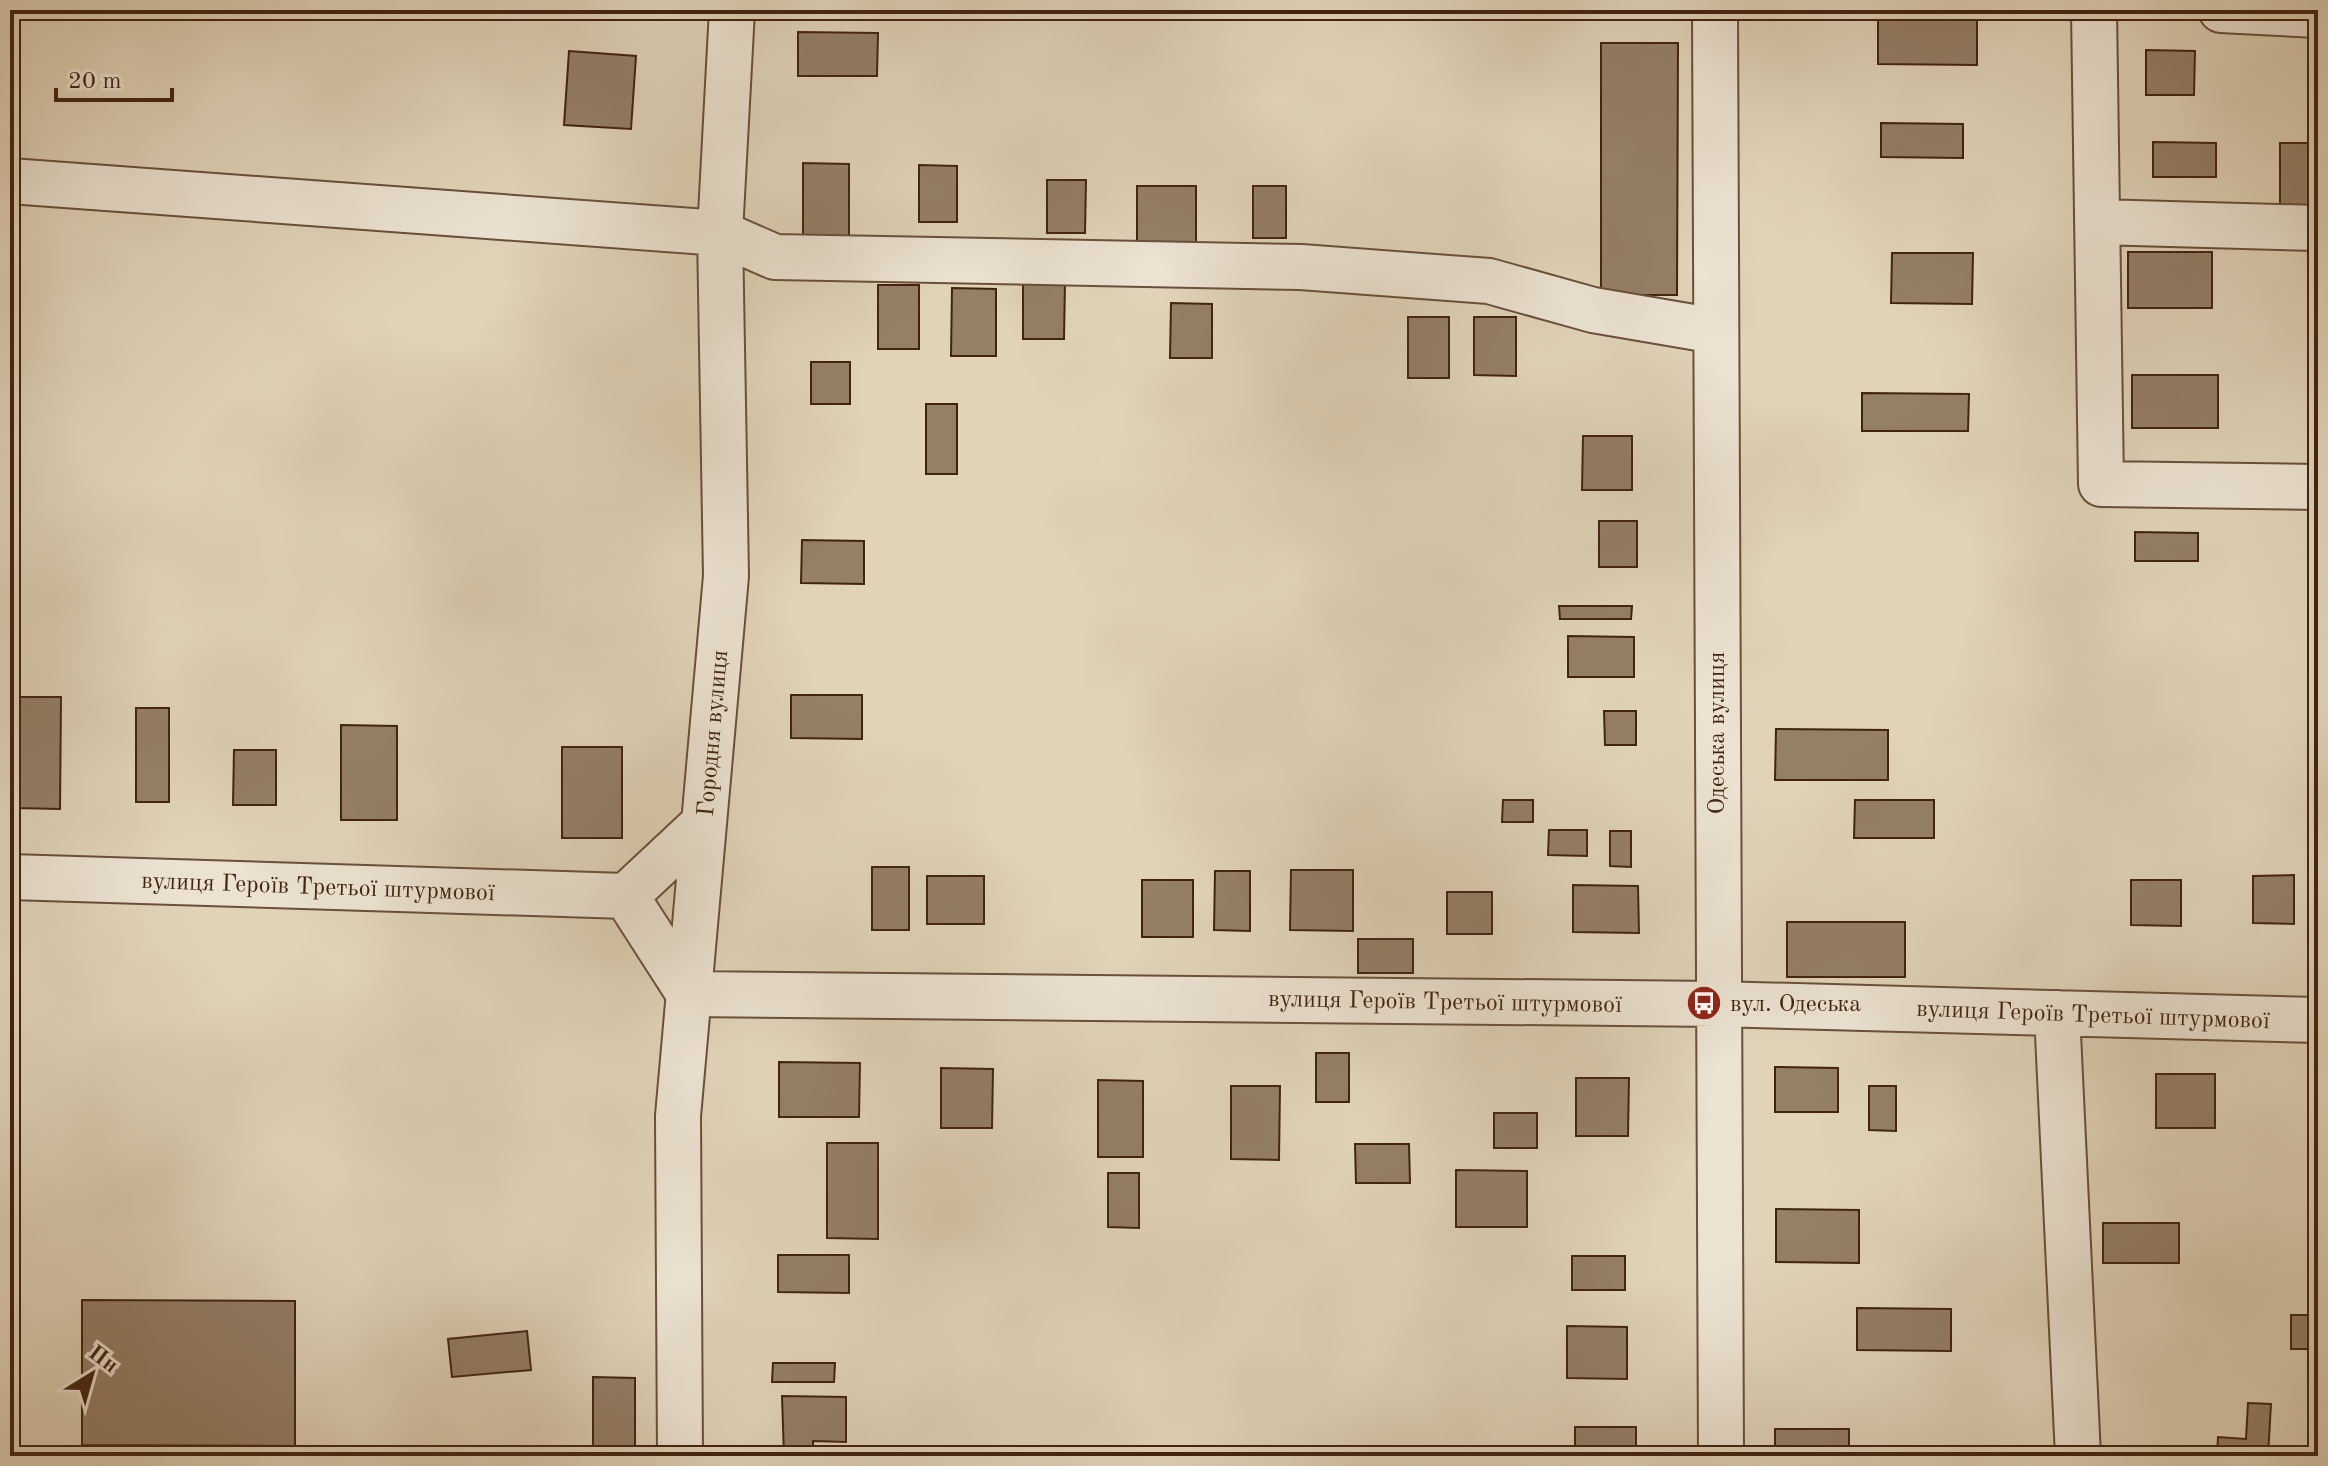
<svg xmlns="http://www.w3.org/2000/svg" width="2328" height="1466" viewBox="0 0 2328 1466" font-family="'Old Standard TT',serif">
<rect width="100%" height="100%" fill="#e0d3b8"/>
<filter id="stains"><feTurbulence type="fractalNoise" baseFrequency=".0025" numOctaves="4"/><feColorMatrix values="0 0 0 0 .2 0 0 0 0 .09 0 0 0 0 .02 0 0 0 .5 -.17"/></filter>
<radialGradient id="worn" r=".72"><stop offset=".6" stop-color="#630" stop-opacity="0"/><stop offset="1" stop-color="#630" stop-opacity=".3"/></radialGradient>
<path fill="#947f67" stroke="#422310" stroke-width="2" d="M1878,16L1977,17V65L1878,64Z
M798,32L878,33L877,76H798Z
M1601,43H1678L1677,295H1601Z
M2146,50L2195,51L2194,95H2146Z
M569,51L636,56L631,129L564,125Z
M1881,123L1963,124V158L1881,157Z
M2153,142L2216,143V177H2153Z
M2280,143H2318V211L2280,210Z
M803,163L849,164V238H803Z
M919,165L957,166V222H919Z
M1047,180H1086L1085,233H1047Z
M1137,186H1196V245L1137,244Z
M1253,186H1286V238H1253Z
M2128,252H2212V308H2128Z
M1892,253H1973L1972,304L1891,303Z
M1023,282H1065L1064,339H1023Z
M878,285H919V349H878Z
M952,288L996,289V356H951Z
M1171,303L1212,304V358H1170Z
M1408,317H1449V378H1408Z
M1474,317H1516V376L1474,375Z
M811,362H850V404H811Z
M2132,375H2218V428H2132Z
M1862,393L1969,394L1968,431H1862Z
M926,404H957V474H926Z
M2309,411H2318V468H2308Z
M1583,436H1632V490H1582Z
M2308,515H2318V574H2308Z
M1599,521H1637V567H1599Z
M2135,532L2198,533V561H2135Z
M802,540L864,541V584L801,583Z
M1559,606H1632L1631,619H1560Z
M1568,636L1634,637V677H1568Z
M791,695H862V739L791,738Z
M15,697H61L60,809L15,808Z
M136,708H169V802H136Z
M1604,711H1636V745H1605Z
M341,725L397,726V820H341Z
M1776,729L1888,730V780H1775Z
M562,747H622V838H562Z
M234,750H276V805H233Z
M1503,800H1533V822H1502Z
M1855,800H1934V838H1854Z
M1549,830H1587V856L1548,855Z
M1610,831H1631V867L1610,866Z
M872,867H909V930H872Z
M1291,870H1353V931L1290,930Z
M1215,871H1250V931L1214,930Z
M2294,875V924L2253,923V876Z
M927,876H984V924H927Z
M1142,880H1193V937H1142Z
M2131,880H2181V926L2131,925Z
M1573,885L1638,886L1639,933L1573,932Z
M1447,892H1492V934H1447Z
M1787,922H1905V977H1787Z
M1358,939H1413V973H1358Z
M1316,1053H1349V1102H1316Z
M779,1062L860,1063L859,1117H779Z
M1775,1067L1838,1068V1112H1775Z
M941,1068L993,1069L992,1128H941Z
M2156,1074H2215V1128H2156Z
M1576,1078H1629L1628,1136H1576Z
M1098,1080L1143,1081V1157H1098Z
M1231,1086H1280L1279,1160L1231,1159Z
M1869,1086H1896V1131L1869,1130Z
M1494,1113H1537V1148H1494Z
M827,1143H878V1239L827,1238Z
M1355,1144H1409L1410,1183H1356Z
M1456,1170L1527,1171V1227H1456Z
M1108,1173H1139V1228L1108,1227Z
M1776,1209L1859,1210V1263L1776,1262Z
M2103,1223H2179V1263H2103Z
M778,1255H849V1293L778,1292Z
M1572,1256H1625V1290H1572Z
M82,1300L295,1301V1446L82,1445Z
M1857,1308L1951,1309V1351L1857,1350Z
M2291,1315H2318V1349H2291Z
M1567,1326L1627,1327V1379L1567,1378Z
M527,1331L531,1370L452,1377L448,1339Z
M773,1363H835L834,1382H772Z
M593,1377L635,1378V1456H593Z
M782,1396L846,1397V1442L813,1441V1456H784Z
M2248,1403L2271,1404L2268,1456H2217L2218,1437L2246,1439Z
M1575,1427H1636V1456H1575Z
M1775,1429H1849V1456H1775Z"/>
<g fill="none" stroke-linecap="round" stroke-linejoin="round">
<g stroke="#6a4f3a" stroke-width="48">
<path id="minor" d="M1715,10L1721,1456
M2094,10L2101,484L2318,487
M2221,10L2318,15
M10,181L720,233L775,257L1301,267L1489,281L1593,310L1716,331
M2097,222L2318,228
M10,877L626,896L704,823
M626,896L689,994L1717,1004L2318,1020
M2057,1013L2078,1456
M680,1456L678,1116L726,576L720,233L732,10"/>
</g>
<use href="#minor" stroke="#ebe2d1" stroke-width="44"/>
</g>
<defs>
<g id="bus-disc" transform="scale(1.8)"><circle r="9.5" fill="#8f2418" stroke="#ebe2d1"/><path d="M-5-6H5V4H4V6H2V4H-2V6H-4V4H-5ZM-3.5-4V0h7V-4ZM-3.5 1.2v1.5H-2V1.2ZM2 1.2v1.5H3.5V1.2Z" fill="#fff"/></g>
</defs>
<g fill-rule="evenodd">
<use href="#bus-disc" x="1704" y="1003"/>
</g>
<g text-anchor="middle" stroke-width="8" stroke-linejoin="round" paint-order="stroke">
<g font-size="24" fill="#422310" stroke="#ebe2d1">
<text transform="translate(712 733) rotate(-85)" y="8">Городня вулиця</text>
<text transform="translate(1716 733) rotate(-90)" y="8">Одеська вулиця</text>
<text transform="translate(318 886) rotate(2)" y="8">вулиця Героїв Третьої штурмової</text>
<text transform="translate(1445 1001) rotate(1)" y="8">вулиця Героїв Третьої штурмової</text>
<text transform="translate(2093 1014) rotate(2)" y="8">вулиця Героїв Третьої штурмової</text>
</g>
<g font-size="24" fill="#422310" stroke="#ebe2d1" text-anchor="start">
<text x="1730" y="1011">вул. Одеська</text>
</g>
</g>
<rect width="2328" height="1466" fill="none" stroke="#e0d3b8" stroke-width="40"/>
<rect x="12" y="12" width="2304" height="1442" fill="none" stroke="#422310" stroke-width="4"/>
<rect x="20" y="20" width="2288" height="1426" fill="none" stroke="#422310" stroke-width="2"/>
<g transform="translate(92 1374) rotate(37)" stroke="#ebe2d1" stroke-width="6" paint-order="stroke">
<path d="M0-6L14 30L0 20L-14 30Z" fill="#422310"/>
<text y="-12" font-size="22" font-weight="bold" text-anchor="middle" fill="#422310">Пн</text>
</g>
<path d="M56 88v12h116v-12" fill="none" stroke="#422310" stroke-width="4"/>
<text x="68" y="88" font-size="24" fill="#422310" stroke="#ebe2d1" stroke-width="6" paint-order="stroke">20 m</text>
<rect width="100%" height="100%" filter="url(#stains)"/>
<rect width="100%" height="100%" fill="url(#worn)"/>
</svg>
